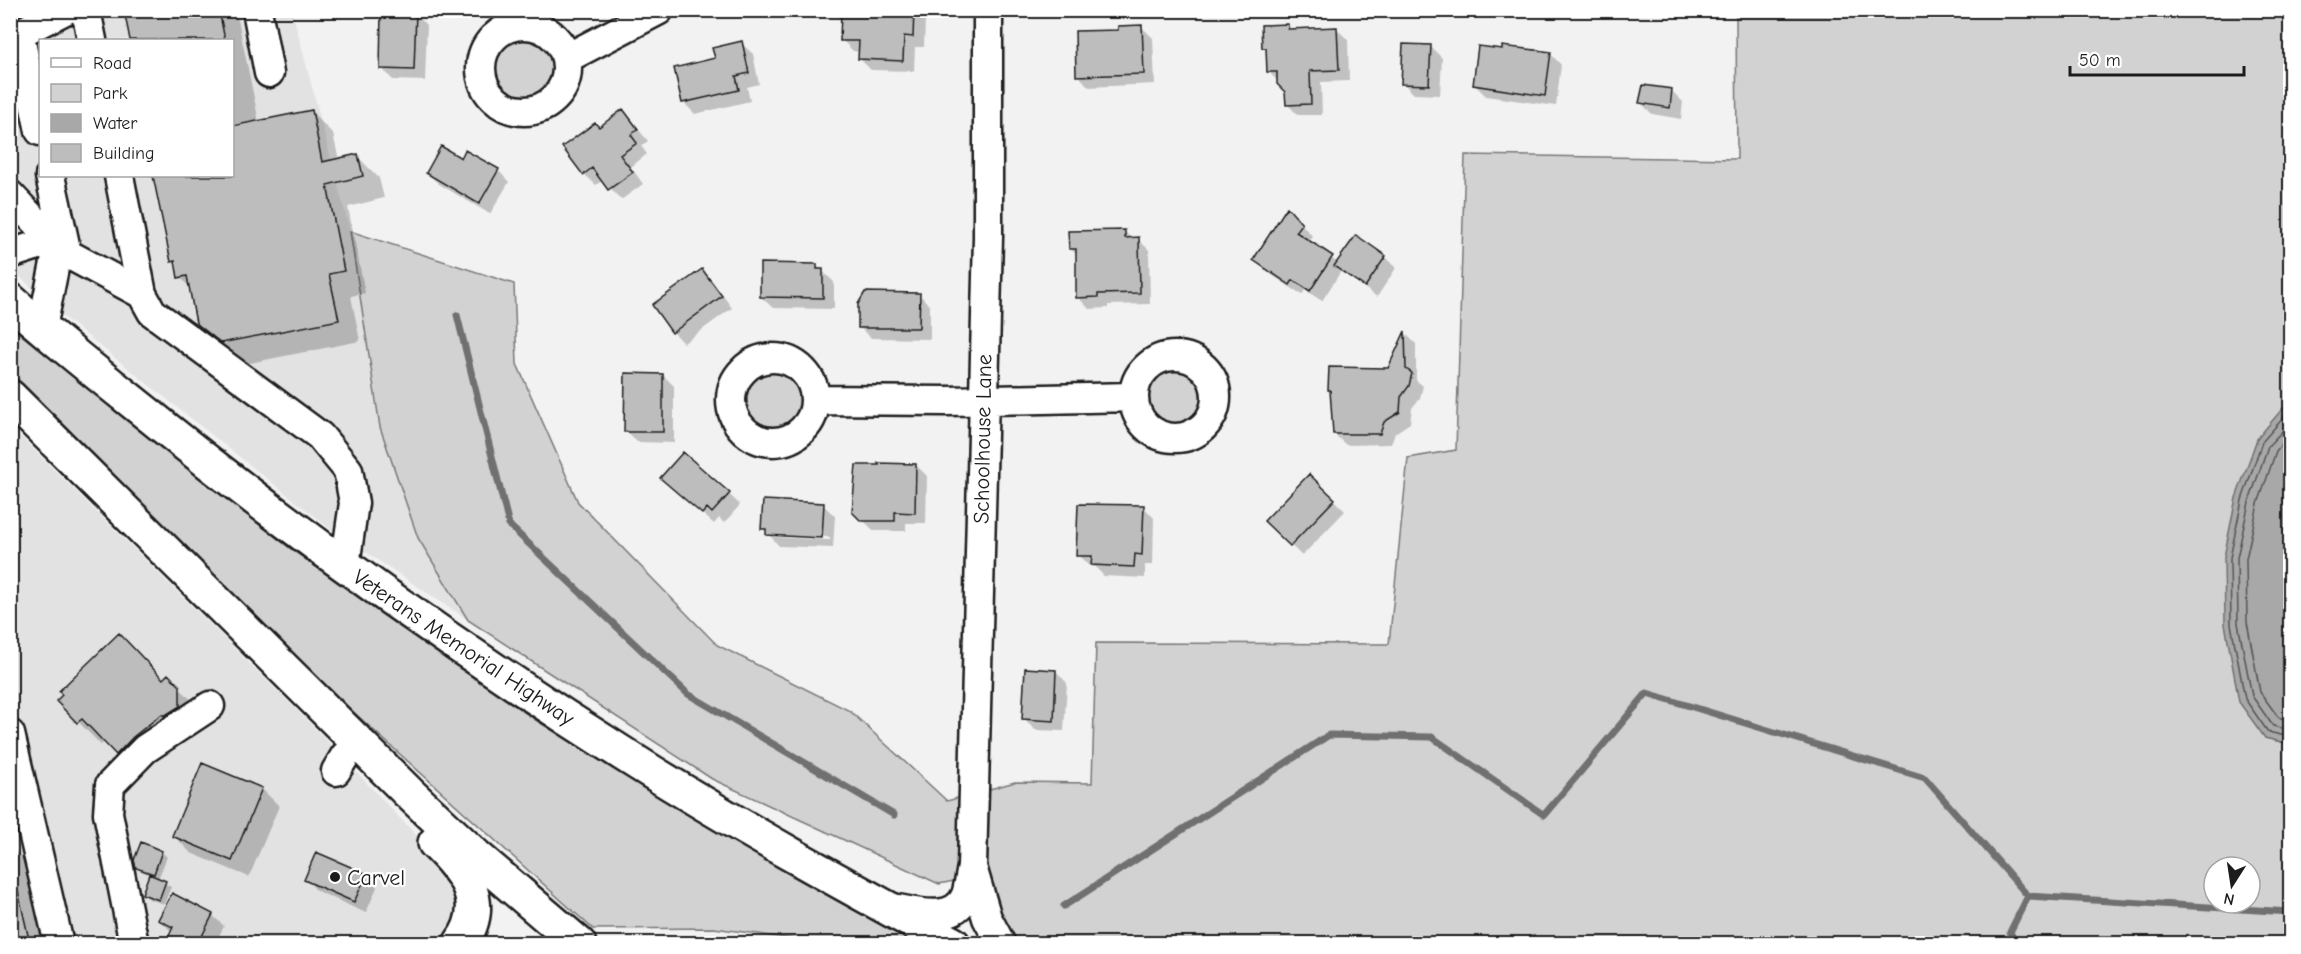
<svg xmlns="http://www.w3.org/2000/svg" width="2301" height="954" viewBox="0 0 2301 954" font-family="'Comic Neue',sans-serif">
<rect width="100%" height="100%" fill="#f2f2f2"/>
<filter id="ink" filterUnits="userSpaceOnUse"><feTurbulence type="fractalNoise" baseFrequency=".0167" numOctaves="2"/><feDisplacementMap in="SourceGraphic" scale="12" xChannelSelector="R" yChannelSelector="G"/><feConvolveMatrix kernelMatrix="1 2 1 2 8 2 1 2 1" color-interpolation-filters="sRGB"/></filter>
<g filter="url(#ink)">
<path fill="#e2e2e2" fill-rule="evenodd" d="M10,11H292L350,231L380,427L418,538L468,620L328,527L56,311L11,268ZM40,40H232V176H40Z
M10,426L312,725L432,852L459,887L463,917L445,944L11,943Z"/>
<path fill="#d2d2d2" stroke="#777" stroke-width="1.5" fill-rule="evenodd" d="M1736,11H2290V410L2283,409L2265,738L2290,744V943H1024L1006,934L979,876L939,884L712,779L468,620L418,538L380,427L350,231L514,284L517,364L578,502L717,645L850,711L947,801L1015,782L1092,783L1096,643L1389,644L1408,458L1456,450L1465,155L1737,159ZM2214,867H2250V903H2214Z
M489 67a35 35 0 1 1 70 0a35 35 0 1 1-70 0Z
M10,326L292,550L537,721L916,943H823L714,928L593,929L338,698L11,372Z
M1141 397a32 32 0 1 1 64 0a32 32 0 1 1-64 0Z
M738 401a35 35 0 1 1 70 0a35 35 0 1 1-70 0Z"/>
<path fill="#a8a8a8" stroke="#707070" stroke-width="1.5" d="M2283,408L2290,410V744L2265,738L2239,702L2225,624L2224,557L2236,498L2257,439Z"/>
<path fill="#0003" fill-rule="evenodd" d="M125,10H236L259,122L311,111L333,134L339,160L357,156L379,178L384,198L348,207L365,293L351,296L360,341L245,364L220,345L198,322L191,289L180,277L178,267L172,261L155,176H232V40H131Z
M843,10H917L925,19L924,47H915L914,71L871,70L860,59V52L853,51L842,40Z
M415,14L427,25L425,81L393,80L381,68Z
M1287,25L1292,30L1337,29L1348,40L1349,81L1321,82L1322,115H1298L1287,104V91L1268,71L1267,51L1264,47Z
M1142,27L1153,38L1155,84L1089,87L1078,75L1120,31Z
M741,43L753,54L759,84L747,87L750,101L695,114L684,103L717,60Z
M1430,46L1442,58L1440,95L1414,94L1403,83Z
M1550,53L1561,65L1556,106L1486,96L1475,85Z
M1672,91L1683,102L1681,119L1652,114L1641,103Z
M623,111L648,141L641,146L647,154L631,167L643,184L621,200L603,180L596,185L584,174L599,129Z
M461,160L498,170L509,182L490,214L439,184L427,173Z
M1299,221L1312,236L1308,242L1338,263L1385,257L1396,268L1377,297L1341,271L1322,301L1305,290L1302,295L1266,271L1255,260Z
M1124,231L1132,239H1138L1149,250L1150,304L1108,305V308L1089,309L1078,297L1077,255L1070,248Z
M816,265L834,282V309L773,308L761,297Z
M702,271L713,282L732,308L684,343L673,332Z
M919,294L930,306V339L871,338L859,327Z
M1406,334L1416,344V380L1423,386L1420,398L1412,408L1410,423L1395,433L1391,444L1346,445L1334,434L1389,370Z
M663,375L674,386V443L637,442L626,431Z
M916,465L927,476L926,523H906V531H874L854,511Z
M1309,476L1345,511L1302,556L1277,532Z
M674,489L729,494L740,505L724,523L719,518L714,524Z
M823,505L835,516L833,548L779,546L763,528ZM772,534L830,537V540L772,537Z
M1143,506L1154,518L1153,565H1145V578L1104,576L1095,567L1089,566L1078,555Z
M1056,671L1067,683L1064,731L1035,730L1024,718Z
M168,676L201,710L185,735L156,759L139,776L105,741L101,745L58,701L163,681Z
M203,765L262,789L279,806L249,877L191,853L174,836Z
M142,844L162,852L167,857L158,879L171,887L164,904L149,899L143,893L150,875L143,872L137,867Z
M10,846L28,863L46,944H10Z
M366,875L377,887L366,913L317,891L306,879Z
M212,915L224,926L215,944H171L172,932L160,920Z"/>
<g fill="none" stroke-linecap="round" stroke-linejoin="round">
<path stroke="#545454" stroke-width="1.5" d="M2290,415L2285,416L2262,442L2242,500L2230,558L2231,624L2245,699L2268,732L2290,737
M2290,423L2268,446L2249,502L2237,558L2238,623L2252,696L2273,726L2290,730
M2290,434L2276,451L2258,504L2246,559L2247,622L2260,692L2278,717L2290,721"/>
<path stroke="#707070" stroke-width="7" d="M457,315L509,525L688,694L894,815
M1064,906L1329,735L1432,737L1544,815L1647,693L1925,778L2028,896L2290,912
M2016,944L2010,932L2028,896"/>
</g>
<path fill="#bdbdbd" stroke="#1c1c1c" stroke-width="1.5" d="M124,10H219L225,40H130Z
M841,10H914L913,37L904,36L903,61L858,59L859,41H840Z
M381,11L416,12L414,70L380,69Z
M1288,24V29L1337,27L1339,70L1310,71L1311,104L1286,105L1285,92L1277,84V72H1267L1266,48H1262L1261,25Z
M1142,25L1144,74L1076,76L1075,31L1118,30V26Z
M742,41L749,73L736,76L739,90L682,103L674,68L715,58L712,48Z
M1403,44L1431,45L1429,85L1401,84Z
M1478,46L1502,49V46L1551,52L1545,96L1473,85Z
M1643,85L1672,89L1670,108L1639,103Z
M623,109L638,129L631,135L637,143L620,155L633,172L608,190L592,168L583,175L562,147L595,123L599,127Z
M312,110L322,162L358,154L363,176L327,185L344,271L329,274L339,320L221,343L196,323L187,276L178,278L175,261L171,262L153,176H232V126Z
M441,146L461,158L465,150L499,169L479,204L426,173Z
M1287,207L1302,224L1296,232L1333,256L1310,291L1293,280L1290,285L1253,260Z
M1125,230V238L1139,237L1140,293L1098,294V297L1076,298V249H1069L1068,231Z
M1356,235L1386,256L1365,287L1334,266Z
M760,263L817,264V269H823V298L760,297Z
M702,269L722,296L672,333L652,305Z
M865,292L920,293L919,328H858V304Z
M1405,331L1406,369L1412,373L1409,386L1401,397L1400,412L1384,422L1380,434H1333L1330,390H1328L1329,367L1388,368Z
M625,373L663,374V432H624Z
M683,452L730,493L712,513L707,508L702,514L660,478Z
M878,463L916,464L915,513L895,512V521H861L852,512L856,465H879Z
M1309,474L1335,499L1290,546L1264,521Z
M763,500L824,503L822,538L766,535V529H761Z
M1078,504L1144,505L1142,555L1135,554L1134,567L1091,565L1092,556H1076Z
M119,633L163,679L168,674L180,686V706L164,716L162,714L133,737L116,755L82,719L77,723L56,701L62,695L59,691Z
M1025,668L1056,670L1054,721L1022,719Z
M202,763L262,788L232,861L172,836Z
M141,842L162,851L154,874L136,868L134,860Z
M316,852L367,874L354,902L304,880Z
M149,874L166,881L159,900L142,894Z
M18,891L30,944H10V892Z
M172,893L213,914L198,944H165L173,927L158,920Z"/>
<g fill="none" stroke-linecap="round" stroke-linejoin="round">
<g stroke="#1c1c1c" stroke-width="33">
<path id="minor" d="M83,10L88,20L92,40
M257,10L269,73
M481 68a43 43 0 1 1 86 0a43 43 0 1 1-86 0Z
M19,33L40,131
M10,38L65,10
M567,58L659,10
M50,176L67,254
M119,176L142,294L152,312L320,436L348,470L354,503L345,565
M10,195L48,235L51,245L142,294
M10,254L38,245H51L56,258L42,328
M1134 397a41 41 0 1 1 82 0a41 41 0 1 1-82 0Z
M731 400a42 42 0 1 1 84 0a42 42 0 1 1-84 0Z
M815,400L947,401L1133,397
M10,734L59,944
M336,771L345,756
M972,867L987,918L1001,944
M893,908C915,912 955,924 966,895C969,886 970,876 972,867L988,237V10
M134,944L108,813L110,785L145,749L210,706"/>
</g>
<g stroke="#1c1c1c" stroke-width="38">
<path id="highway" d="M10,300C60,345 113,386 165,428C316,549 475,661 639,764C741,828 847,886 953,944
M10,397L409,793L476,856L579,944
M435,843C465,872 490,903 460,944"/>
</g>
<use href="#minor" stroke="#fff" stroke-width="28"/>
<use href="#highway" stroke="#fff" stroke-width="33"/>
</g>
</g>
<circle fill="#1c1c1c" stroke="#fff" stroke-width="2" cx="335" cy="877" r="6"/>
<g text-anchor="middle" stroke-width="4.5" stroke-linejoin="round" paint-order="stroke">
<g font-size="22" fill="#1c1c1c" stroke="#fff">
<text transform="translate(982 439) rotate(-89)" y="8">Schoolhouse Lane</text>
<text transform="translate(464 647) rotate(34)" y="8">Veterans Memorial Highway</text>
</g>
<g font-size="22" fill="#1c1c1c" stroke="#fff" text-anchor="start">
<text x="347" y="885">Carvel</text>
</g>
</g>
<rect width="2301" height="954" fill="none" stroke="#fff" stroke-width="36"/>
<rect x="18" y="18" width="2265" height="918" fill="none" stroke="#1c1c1c" stroke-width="2" filter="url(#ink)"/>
<rect x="39" y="39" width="195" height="138" fill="#ffffff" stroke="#a4a4a4" stroke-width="1.5"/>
<rect x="51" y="58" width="30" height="9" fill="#ffffff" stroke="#a4a4a4" stroke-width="1.5"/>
<text x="93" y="69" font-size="18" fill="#1c1c1c">Road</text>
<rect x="51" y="84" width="30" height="18" fill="#d2d2d2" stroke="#a4a4a4" stroke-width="1.5"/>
<text x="93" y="99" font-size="18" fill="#1c1c1c">Park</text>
<rect x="51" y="114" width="30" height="18" fill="#a8a8a8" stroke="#a4a4a4" stroke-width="1.5"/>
<text x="93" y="129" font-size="18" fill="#1c1c1c">Water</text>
<rect x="51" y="144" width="30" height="18" fill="#bdbdbd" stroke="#a4a4a4" stroke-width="1.5"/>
<text x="93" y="159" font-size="18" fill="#1c1c1c">Building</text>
<g transform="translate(2232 885) rotate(192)"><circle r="28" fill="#ffffff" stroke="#a4a4a4" stroke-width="1.5"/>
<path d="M0-4.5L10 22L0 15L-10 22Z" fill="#1c1c1c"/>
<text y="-9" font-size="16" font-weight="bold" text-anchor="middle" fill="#1c1c1c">N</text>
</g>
<path d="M2070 66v9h174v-9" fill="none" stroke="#1c1c1c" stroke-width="3"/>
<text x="2079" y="66" font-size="18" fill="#1c1c1c" stroke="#ffffff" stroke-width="4.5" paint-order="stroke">50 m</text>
</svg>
